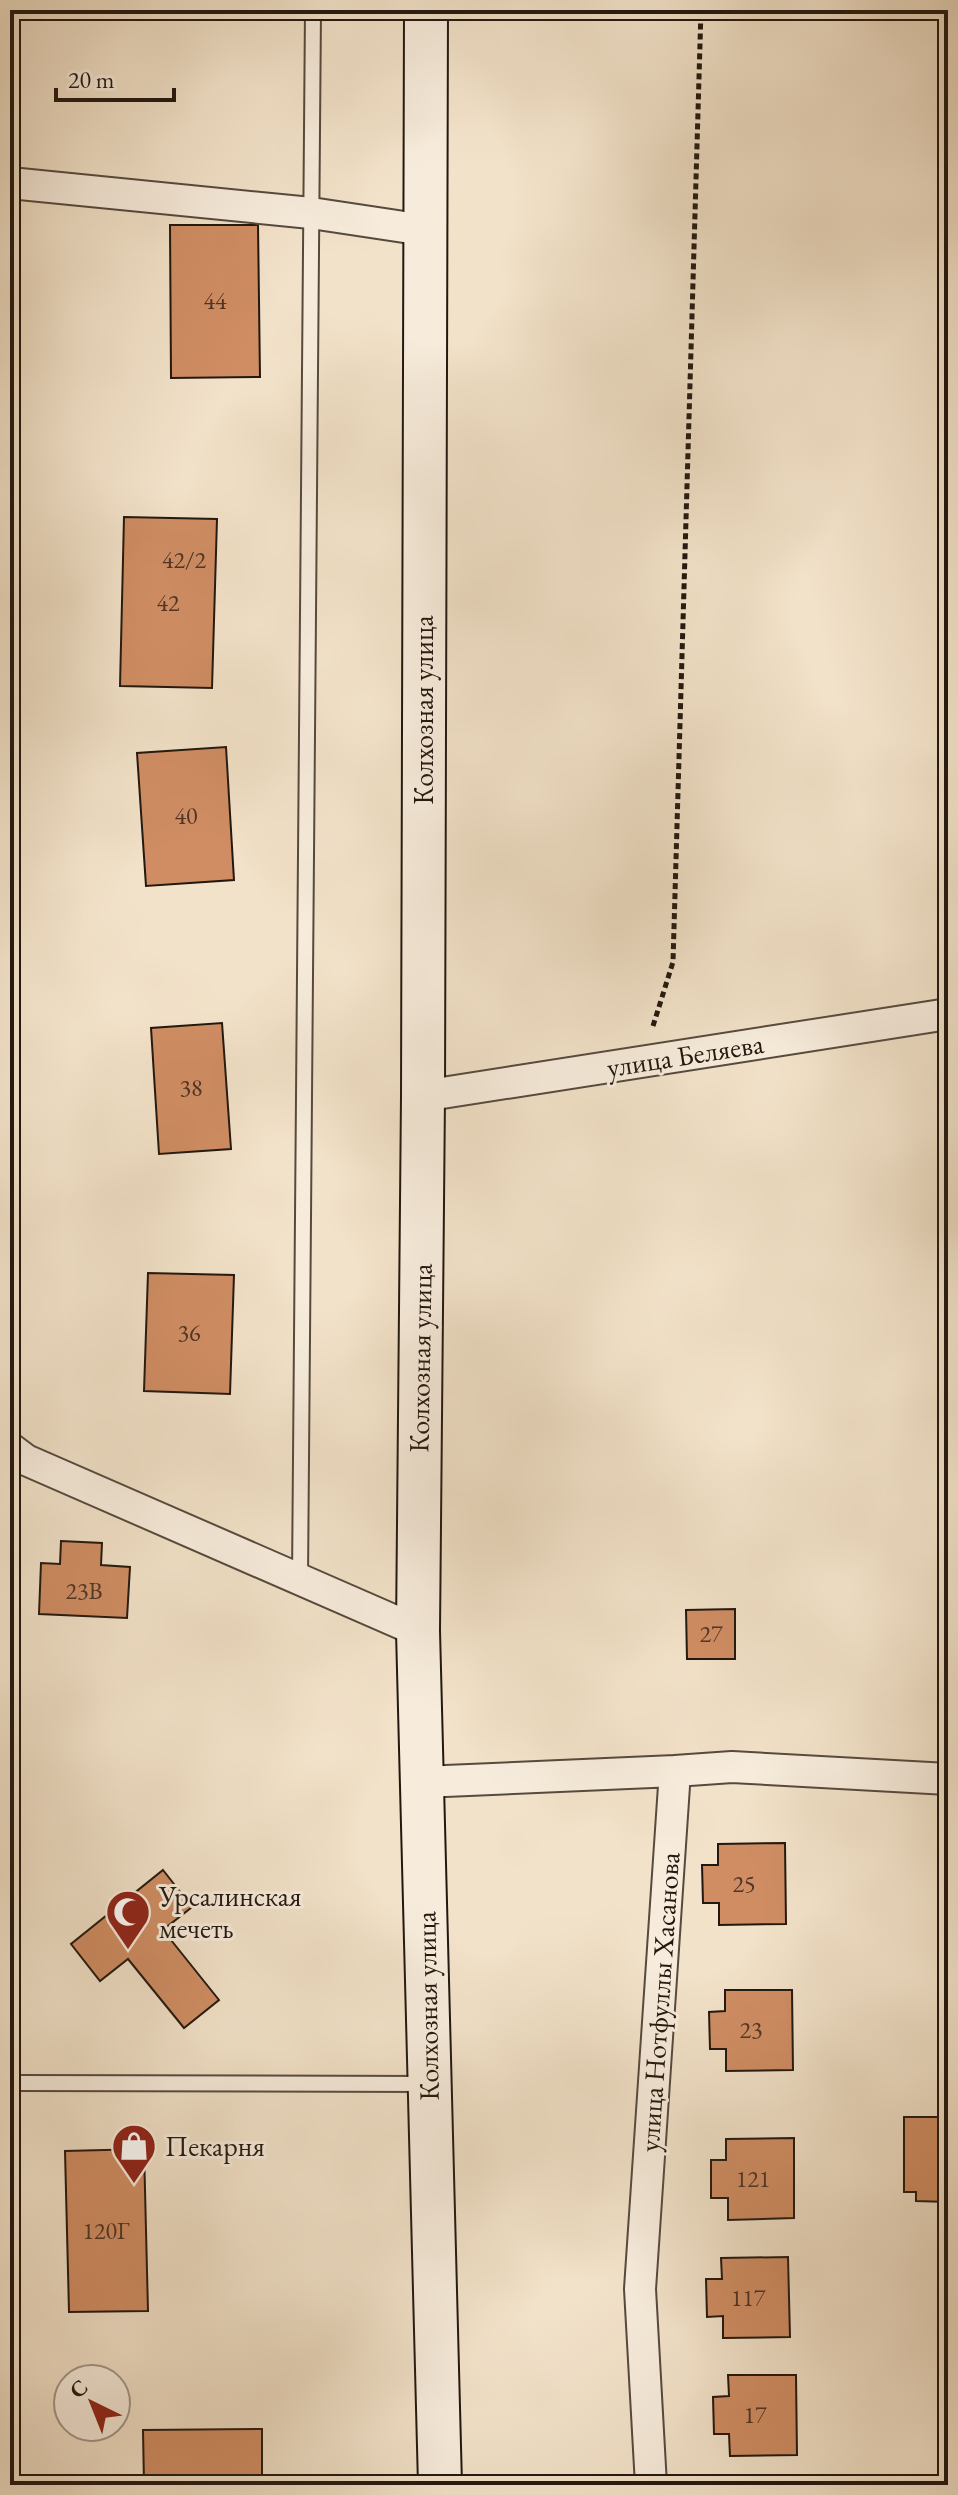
<svg xmlns="http://www.w3.org/2000/svg" width="958" height="2495" viewBox="0 0 958 2495" font-family="'EB Garamond',serif">
<rect width="100%" height="100%" fill="#f2e2c9"/>
<filter id="stains"><feTurbulence type="fractalNoise" baseFrequency=".0025" numOctaves="4"/><feColorMatrix values="0 0 0 0 .2 0 0 0 0 .09 0 0 0 0 .02 0 0 0 .5 -.17"/></filter>
<radialGradient id="worn" r=".72"><stop offset=".6" stop-color="#630" stop-opacity="0"/><stop offset="1" stop-color="#630" stop-opacity=".3"/></radialGradient>
<path fill="#d08d63" stroke="#221810" stroke-width="2" d="M170,225H258L260,377L171,378Z
M124,517L217,519L212,688L120,686Z
M226,747L234,880L146,886L137,753Z
M222,1023L231,1149L159,1154L151,1028Z
M148,1273L234,1275L230,1394L144,1391Z
M61,1541L102,1543L101,1565L130,1567L127,1618L39,1614L41,1563L60,1564Z
M735,1609V1659H687L686,1610Z
M785,1843L786,1924L719,1925V1903H703L702,1865H718V1844Z
M163,1870L192,1907L163,1930L219,2000L184,2028L128,1959L100,1981L71,1944Z
M943,1876H948V1922H942Z
M725,1990H792L793,2070L726,2071V2049H710L709,2012L725,2011Z
M904,2117H948V2202L916,2201V2192H904Z
M794,2138V2218L728,2220V2198H711V2160H726V2139Z
M144,2149L148,2311L69,2312L65,2151Z
M788,2257L790,2337L723,2338V2316L707,2317L706,2279H722L721,2258Z
M945,2288H948V2334H944Z
M728,2375H796L797,2455L730,2456L729,2434H714L713,2397L729,2396Z
M262,2429V2482L144,2485L143,2430Z"/>
<g fill="none" stroke-linecap="round" stroke-linejoin="round">
<g stroke="#564a3e" stroke-width="18">
<path id="lane" d="M300,1579L313,10
M16,2083L428,2084"/>
</g>
<g stroke="#564a3e" stroke-width="34">
<path id="street" d="M10,183L311,213L424,230
M423,1096L948,1014
M10,1448L26,1460L418,1631
M675,1771L732,1767L948,1779
M422,1782L675,1771L640,2289L651,2485"/>
</g>
<g stroke="#221810" stroke-width="46">
<path id="secondary" d="M426,10L423,1096L418,1631L440,2485"/>
</g>
<path stroke="#221810" stroke-width="5" stroke-dasharray="6 4" stroke-linecap="butt" d="M653,1026L673,962L701,10"/>
<use href="#lane" stroke="#f7ecdc" stroke-width="14"/>
<use href="#street" stroke="#f7ecdc" stroke-width="30"/>
<use href="#secondary" stroke="#f7ecdc" stroke-width="42"/>
</g>
<defs>
<g id="mosque-pin" transform="scale(2.3)"><path d="M0 17L-7.5 6A9.5 9.5 0 1 1 7.5 6Z" fill="#8f2418" stroke="#f7ecdc"/><path d="M3.5-4.9A6 6 0 1 0 3.5 4.9A5 5 0 1 1 3.5-4.9Z" fill="#fff"/></g>
<g id="shop-pin" transform="scale(2.3)"><path d="M0 17L-7.5 6A9.5 9.5 0 1 1 7.5 6Z" fill="#8f2418" stroke="#f7ecdc"/><path d="M-5-2.5h2.3a2.7 3.5 0 0 1 5.4 0H5L5.5 6h-11ZM-1.5-2.5h3a1.5 2.3 0 0 0-3 0Z" fill="#fff"/></g>
</defs>
<g fill-rule="evenodd">
<use href="#mosque-pin" x="128" y="1912"/>
<use href="#shop-pin" x="134" y="2146"/>
</g>
<g text-anchor="middle" stroke-width="6" stroke-linejoin="round" paint-order="stroke">
<g font-size="24" fill="#4e3525">
<text x="215" y="309">44</text>
<text x="184" y="568">42/2</text>
<text x="168" y="611">42</text>
<text x="186" y="824">40</text>
<text x="191" y="1096">38</text>
<text x="189" y="1341">36</text>
<text x="84" y="1599">23В</text>
<text x="711" y="1642">27</text>
<text x="744" y="1892">25</text>
<text x="751" y="2038">23</text>
<text x="753" y="2187">121</text>
<text x="106" y="2239">120Г</text>
<text x="748" y="2306">117</text>
<text x="755" y="2423">17</text>
</g>
<g font-size="28" fill="#221810" stroke="#f7ecdc">
<text transform="translate(423 710) rotate(-90)" y="10">Колхозная улица</text>
<text transform="translate(685 1055) rotate(-9)" y="10">улица Беляева</text>
<text transform="translate(420 1358) rotate(-89)" y="10">Колхозная улица</text>
<text transform="translate(659 2002) rotate(-86)" y="10">улица Нотфуллы Хасанова</text>
<text transform="translate(427 2006) rotate(-91)" y="10">Колхозная улица</text>
</g>
<g font-size="28" fill="#221810" stroke="#f7ecdc" text-anchor="start">
<text x="159" y="1906">Урсалинская<tspan x="159" dy="32">мечеть</tspan></text>
<text x="165" y="2156">Пекарня</text>
</g>
</g>
<rect width="958" height="2495" fill="none" stroke="#f2e2c9" stroke-width="40"/>
<rect x="12" y="12" width="934" height="2471" fill="none" stroke="#221810" stroke-width="4"/>
<rect x="20" y="20" width="918" height="2455" fill="none" stroke="#221810" stroke-width="2"/>
<g transform="translate(92 2403) rotate(317)"><circle r="38" fill="#f7ecdc" stroke="#a2978a" stroke-width="2"/>
<path d="M0-6L14 30L0 20L-14 30Z" fill="#8f2418"/>
<text y="-12" font-size="22" font-weight="bold" text-anchor="middle" fill="#221810">С</text>
</g>
<path d="M56 88v12h118v-12" fill="none" stroke="#221810" stroke-width="4"/>
<text x="68" y="88" font-size="24" fill="#221810" stroke="#f7ecdc" stroke-width="6" paint-order="stroke">20 m</text>
<rect width="100%" height="100%" filter="url(#stains)"/>
<rect width="100%" height="100%" fill="url(#worn)"/>
</svg>
